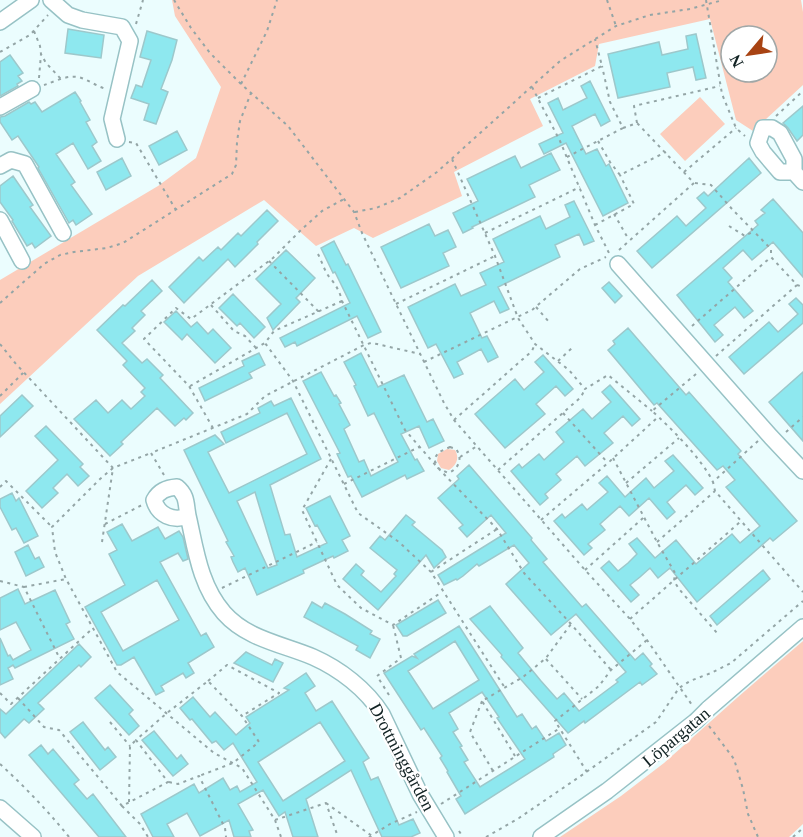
<svg xmlns="http://www.w3.org/2000/svg" width="803" height="837" viewBox="0 0 803 837" font-family="'Times New Roman',serif">
<rect width="100%" height="100%" fill="#ebfdfe"/>
<path fill="#fccdbc" fill-rule="evenodd" d="M172,0H801L803,12V85L753,131L736,120L710,19L599,44L595,66L530,99L543,126L454,172L462,196L373,238L354,228L316,246L264,200L138,276L0,404V280L158,186L196,158L221,87L175,16ZM731,36H767V72H731Z
M700,97L725,124L685,161L660,134Z
M447,449L455,450C460,458 456,466 449,470L441,468L437,461L438,454Z
M803,641V824L789,837H560L621,796L664,763L738,697Z"/>
<path fill="#8ee8ef" stroke="#9dc8cb" stroke-width="1.5" fill-rule="evenodd" d="M68,29L104,35L101,58L65,53Z
M147,31L177,40L172,60L161,89L168,92L156,124L144,120L149,104L131,98L136,85L142,87L151,60L140,57Z
M696,34L706,78L696,80L693,67L667,73L670,87L618,98L608,54L659,42L662,55L688,49L686,36Z
M10,55L23,73L18,76L22,81L17,84L18,86L0,96V62Z
M590,81L610,121L601,126L595,114L572,126L586,154L597,149L606,166L609,164L628,203L603,216L566,143L544,154L539,144L563,133L548,103L558,98L563,110L587,98L581,86Z
M75,92L81,101L80,102L90,120L86,122L97,142L92,146L101,161L88,169L73,143L56,154L75,182L71,185L92,214L76,225L73,220L69,223L38,168L39,167L18,136L12,140L0,122V117L5,116L29,102L31,104L35,102L42,112Z
M803,106V135L797,141L788,128L783,123Z
M177,131L187,150L159,165L149,146Z
M551,153L560,170L529,185L535,197L472,227L473,228L463,233L453,213L478,201L467,179L515,156L521,168Z
M122,158L131,176L106,190L97,172Z
M749,158L761,173L652,268L637,251L677,216L686,226L706,208L697,198L704,192L708,196Z
M13,176L33,205L30,207L51,236L35,248L32,243L27,246L12,221L13,220L0,202V186Z
M773,199L803,233V277L773,242L752,260L743,250L723,268L732,278L728,282L753,311L744,318L735,307L714,325L723,335L715,342L677,295L758,225L755,221L765,213L761,210Z
M574,201L594,241L584,245L579,234L555,245L560,257L498,287L509,309L500,313L494,301L470,313L482,338L487,336L498,357L488,362L481,349L457,362L463,374L454,378L436,344L428,348L408,307L455,284L461,296L486,285L480,273L504,262L493,239L540,216L546,229L570,217L565,205Z
M267,210L278,221L257,242L258,244L235,267L228,259L184,303L169,287L199,257L203,261L218,247L221,250L238,233L241,236Z
M429,224L435,236L448,230L452,238L456,247L443,253L449,266L401,288L381,247Z
M334,241L346,265L348,264L381,332L368,338L357,316L297,346L295,342L285,347L280,338L350,303L335,272L333,273L321,248Z
M286,250L315,278L296,298L300,302L273,330L267,318L281,304L256,279Z
M152,280L162,291L141,311L145,315L132,328L135,331L122,343L142,363L147,359L163,375L160,378L193,413L186,420L184,418L175,426L157,408L121,442L123,444L110,456L74,419L96,400L108,413L122,400L131,409L145,396L141,392L145,388L123,365L127,361L97,330L123,305L125,306Z
M609,282L622,296L615,303L602,288Z
M233,294L265,327L254,338L240,323L237,326L219,308Z
M796,298L803,305V323L744,374L729,357L769,322L778,332L798,314L789,304Z
M176,311L191,327L197,322L208,334L213,329L231,348L215,363L187,334L182,340L164,322Z
M628,328L686,395L689,392L741,451L738,454L797,521L773,541L770,538L697,602L670,568L658,578L650,568L640,577L630,585L639,595L631,602L601,568L609,561L618,571L628,563L637,554L629,544L637,538L655,558L676,540L696,564L732,534L740,543L760,526L726,487L735,480L723,466L717,470L657,403L654,405L608,350L615,344L613,341Z
M259,353L265,365L249,373L252,378L205,401L199,388L244,366L242,361Z
M361,353L378,387L404,375L427,422L433,419L444,441L429,448L419,426L401,434L415,460L417,459L424,471L407,479L405,475L362,497L351,476L348,477L337,454L340,453L303,381L321,372L334,396L336,395L341,403L339,404L350,425L344,429L359,462L364,460L371,476L398,462L374,413L368,416L354,386L356,385L344,362Z
M543,355L573,389L565,396L556,386L536,404L545,414L505,448L475,414L515,379L524,390L544,372L535,362Z
M803,372V441L769,402Z
M610,385L640,419L632,426L623,416L604,433L613,443L585,466L577,456L556,474L561,480L545,494L548,498L540,505L511,471L519,464L522,468L539,454L544,460L564,442L556,432L583,409L592,419L611,402L602,392Z
M22,395L33,406L0,437V416Z
M291,398L321,459L270,485L285,535L290,534L297,557L327,543L317,525L315,526L306,508L330,496L350,536L342,540L348,551L334,558L333,556L303,570L304,573L257,595L245,568L238,572L233,562L231,557L234,556L226,542L228,541L184,450L215,435L224,444L208,452L229,493L307,454L287,413L226,443L221,432L260,413L258,408L271,401L274,406ZM255,492L277,565L268,568L237,501Z
M46,426L83,464L80,467L89,476L78,486L67,474L53,488L58,493L42,508L26,491L58,460L35,436Z
M673,455L703,488L695,495L686,485L667,502L675,512L667,519L649,498L629,516L620,506L600,524L605,530L588,544L592,548L584,555L554,521L562,514L565,518L582,504L587,510L608,492L599,483L607,476L625,497L646,478L654,488L674,471L665,461Z
M469,465L532,538L531,540L547,559L543,562L582,607L586,604L635,660L643,653L652,664L650,666L657,674L642,685L640,682L585,723L584,721L568,733L501,657L502,655L470,619L490,606L523,648L518,653L541,681L557,699L564,693L579,711L618,682L616,680L626,672L576,614L551,635L506,584L529,563L514,545L479,566L477,564L463,576L457,580L456,579L444,585L438,575L506,533L491,515L467,537L459,528L463,525L438,498L459,479L457,476Z
M12,493L16,501L19,498L38,536L24,543L16,528L12,530L0,507V499Z
M406,515L415,522L412,525L442,550L446,557L434,568L426,555L378,610L343,579L356,564L364,571L361,575L381,592L396,576L394,574L397,570L370,548L380,536L385,540Z
M122,524L132,541L158,527L165,539L179,531L183,537L188,559L183,561L178,553L160,562L201,636L206,633L214,647L188,663L194,673L186,678L183,673L161,686L164,691L156,695L134,657L121,665H117L85,607L125,585L109,554L117,550L107,532ZM157,580L179,620L123,651L101,612Z
M28,545L35,559L39,557L44,567L26,576L15,552Z
M763,570L770,579L717,625L710,616Z
M18,589L25,604L55,590L70,622L66,624L74,639L15,668L13,665L8,668L13,679L0,685V638L8,656L10,655L13,660L31,650L16,622L0,630V598Z
M438,600L446,613L407,636H403L396,625Z
M312,602L322,608L325,603L345,614L372,631L370,634L380,639L370,658L356,650L358,646L304,617Z
M459,626L517,717L522,714L532,729L536,726L546,741L559,733L566,745L553,754L554,757L465,814L456,799L461,796L447,772L448,771L440,758L442,756L424,728L421,730L384,673L412,656L417,658L414,654ZM455,641L479,680L433,709L408,671ZM482,692L499,717L497,718L525,759L480,787L464,762L468,760L460,747L462,746L453,732L458,729L449,713Z
M79,644L91,657L81,667L79,665L38,703L44,709L29,723L24,719L5,738L0,732V709L6,714Z
M246,652L272,665L275,659L283,663L273,682L234,663Z
M306,673L315,686L305,693L316,711L332,701L369,758L363,762L371,780L378,777L399,825L413,819L420,833L411,837H382L351,770L306,799L318,837H293L285,812L279,816L263,790L238,804L253,830L249,831L251,837H234L229,820L200,836L187,813L167,824L174,837H153L141,814L194,784L199,793L223,778L230,790L237,786L240,792L257,782L233,743L224,750L216,741L212,743L192,719L190,720L180,708L193,697L210,717L215,712L236,735L250,723L246,717L289,690L284,688ZM320,722L345,761L283,801L258,762Z
M110,685L133,710L129,714L139,726L129,735L95,698Z
M83,722L105,750L108,747L116,757L100,770L70,732Z
M154,731L177,759L181,755L188,764L173,776L142,740Z
M41,745L48,754L53,749L79,780L74,784L87,799L93,794L126,837H99L29,755Z"/>
<g fill="none" stroke-linecap="round" stroke-linejoin="round">
<g stroke="#97c2c5" stroke-width="18">
<path id="minor" d="M51,0L68,15L82,20L122,27L130,41L112,119L117,139
M0,22L31,0
M0,107L32,89
M0,166L11,160L25,164L63,233
M794,172H780L763,152L758,143L763,128H772L780,133L794,159V172L803,182
M0,220L22,261
M618,264L771,437L803,471
M188,516C173,522 158,515 154,500C159,491 166,488 177,487C189,497 185,506 189,520C196,552 201,587 224,613C247,639 282,644 313,657C340,669 366,689 382,714L420,794L446,837
M708,709L803,627
M0,808L33,837
M541,837L607,791L696,721"/>
</g>
<path stroke="#94a5a6" stroke-width="2" stroke-dasharray="3 4.5" stroke-linecap="butt" d="M174,0L191,28L210,53L241,84L288,126L354,212L362,233L396,304L444,403L454,420L585,570L630,619L647,640L692,705
M607,0L616,26
M706,0L722,94L736,128L745,136
M136,24L143,0
M34,31L40,46L41,54L46,63L61,79
M0,52L30,35L48,15
M39,78L41,54
M241,84L267,31L277,0
M44,85C54,82 66,75 78,77C87,79 96,86 106,89
M532,87L560,141L595,225L609,253
M538,98L602,66L595,39
M776,116L803,91
M623,128L637,123L634,106L720,86
M598,141L610,162L620,175L666,152
M129,142L136,143L176,210
M567,157L623,128L610,102L602,66
M452,159L495,256L518,318L535,344L569,370L585,389L608,375L652,411
M684,172L736,128
M695,183L711,185L732,209L771,249V257L797,285L803,287
M355,212L376,208L400,198L437,172L560,61L616,26L650,15L690,9L723,0
M614,214L629,240
M595,225L634,204L620,175
M729,226L745,236L754,231
M485,233L580,187
M619,250L694,183L637,123
M318,254C322,262 325,272 330,278C336,285 340,292 342,301L405,430L438,468L497,529L524,573L571,624L611,670
M269,261L319,312
M342,301L274,331L265,343L293,381L358,513L399,542L431,572L505,688
M0,303L44,264L60,255L74,252L107,248L123,243L232,174L236,165L237,142L240,121L251,93
M396,304L495,256
M211,305L234,331L245,336L256,348
M536,307L550,323
M692,326L771,257
M0,344L16,364L113,468L151,453
M716,356L797,285
M558,361L572,348
M424,362L532,310L580,269L606,257
M696,374L652,411C671,428 702,459 713,482
M190,386L265,343
M0,396L23,373
M563,413L607,462
M454,420L532,351L535,344
M213,428L189,386L144,339L176,308L191,319L273,258L302,229L322,211L344,199
M786,432L803,417
M758,441L713,482L715,491L803,592
M450,447L456,449C463,458 459,469 448,473L438,468L434,459L439,452Z
M460,457L477,446
M613,458L657,542L675,573L674,581L679,589L717,633
M331,459L302,510L337,585L361,608L393,625L442,592
M113,468L100,479L52,527L55,552L66,579L117,672L214,753L242,768L275,820L281,837
M498,470L581,397L585,389
M164,475L151,453L247,414L265,396L364,345L371,343L377,344L420,354
M626,483L679,438
M344,484L419,447
M0,487L6,481L52,527
M541,520L608,463L658,417
M105,524L142,505
M102,542L113,468
M657,542L715,491
M585,570L643,518
M431,572L497,529
M0,581L24,587L60,659
M24,587L66,579
M222,588L317,542
M630,619L740,522
M546,659L582,699
M208,681L227,665L279,693L242,716
M0,693L11,704L93,628
M389,695L377,676L401,658L393,625
M18,698L44,727L59,730L122,806L168,782L136,740L167,713L208,681L242,716L259,742L233,763L199,776
M482,701L470,732L493,771
M110,722L130,746
M709,726L734,759L743,789L748,814L758,837
M515,756L482,701L523,677L546,658L571,624
M0,764C25,787 48,811 69,837
M587,772L555,721L599,686L611,670L647,640
M169,782L178,784L199,776L225,828L226,837
M129,802L130,746L136,740
M326,803L372,836
M441,804L560,728
M122,806L140,824L148,837
M275,820L326,803L338,837
M459,831L463,837
M369,837L390,824L417,812
M486,837L519,818L585,773L656,722L679,688L690,681L711,673L731,663L803,601
M793,837L803,828"/>
<use href="#minor" stroke="#fff" stroke-width="15"/>
<g stroke="#97c2c5" stroke-width="18" stroke-linecap="butt">
<path id="minor-bridge" d="M696,721L708,709"/>
</g>
<use href="#minor-bridge" stroke="#fff" stroke-width="15"/>
</g>
<g text-anchor="middle" stroke-width="4.5" stroke-linejoin="round" paint-order="stroke">
<g font-size="18" fill="#112223" stroke="#fff">
<text transform="translate(676 737) rotate(-40)" y="6">Löpargatan</text>
<text transform="translate(402 757) rotate(62)" y="6">Drottninggården</text>
</g>
</g>
<g transform="translate(749 54) rotate(241)"><circle r="28" fill="#ffffff" stroke="#a0a7a7" stroke-width="1.5"/>
<path d="M0-4.5L10 22L0 15L-10 22Z" fill="#a84313"/>
<text y="-9" font-size="16" font-weight="bold" text-anchor="middle" fill="#112223">N</text>
</g>
</svg>
